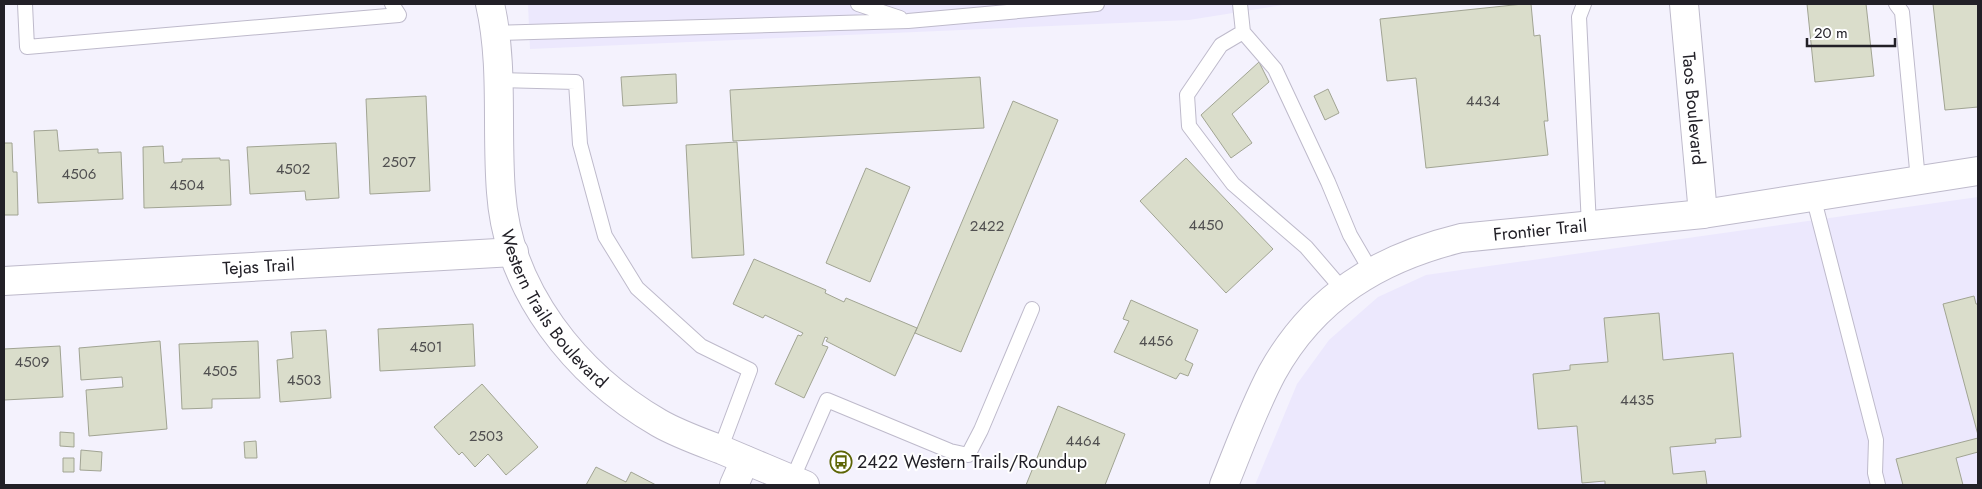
<svg xmlns="http://www.w3.org/2000/svg" width="1982" height="489" viewBox="0 0 1982 489" font-family="Jost,sans-serif">
<rect width="100%" height="100%" fill="#f4f2fd"/>
<path fill="#ece8fd" d="M528,4H1289L1189,20L530,49Z
M1978,197V485H1255L1297,384L1329,340L1378,297L1426,275Z"/>
<path fill="#daddcb" stroke="#a1a493" d="M1523,4H1531L1534,36L1540,35L1548,121H1544L1548,155L1426,168L1416,78L1387,81L1380,19Z
M1807,4H1866L1874,76L1815,82Z
M1933,4H1978V107L1945,110Z
M1259,62L1269,82L1232,114L1252,143L1231,158L1201,115Z
M676,74L677,103L623,106L621,77Z
M980,77L984,128L733,141L730,90Z
M1328,89L1339,113L1325,120L1314,96Z
M426,96L430,191L370,194L366,99Z
M1013,101L1058,120L961,352L915,333Z
M57,130L59,151L98,149V153L121,152L123,199L38,203L34,131Z
M737,142L744,255L692,258L686,145Z
M4,143H12L13,172H17L18,215H4Z
M336,143L339,198L306,200L305,191L250,194L247,147Z
M163,146L164,163L182,162V159L220,158V160H229L231,205L144,208L143,147Z
M1186,158L1273,249L1226,293L1140,201Z
M866,168L910,187L870,282L826,263Z
M754,259L826,290L825,293L844,302L846,298L917,328L895,376L826,341L828,338L825,337L822,345L828,347L804,398L775,384L798,335L801,336L803,333L765,315L763,318L733,304Z
M1974,296L1976,304H1978V435L1943,304Z
M1131,300L1198,330L1185,360L1193,364L1188,376L1180,373L1176,379L1114,352L1129,321L1123,319Z
M1659,313L1663,360L1733,353L1741,437L1715,439L1716,443L1670,447L1673,474L1705,471L1707,485H1605V481L1582,483L1577,426L1538,429L1533,374L1570,370V365L1608,362L1604,318Z
M473,324L475,366L380,371L378,329Z
M326,330L331,398L280,402L277,360L293,358L291,332Z
M160,341L167,429L89,436L86,390L123,387L122,377L81,380L79,348Z
M258,341L260,398L212,399V408L182,409L179,344Z
M60,346L63,397L4,400V349Z
M482,384L538,447L506,475L488,454L475,467L462,452L459,455L434,427Z
M1058,406L1125,434L1105,485H1026Z
M60,432L74,433V447L60,446Z
M1978,438V452L1956,458L1963,485H1903L1896,459Z
M256,441L257,458H245L244,442Z
M81,450L102,452L101,471L80,470Z
M63,458H74V472H63Z
M596,467L626,482L631,472L656,485H586Z"/>
<g fill="none" stroke-linecap="round" stroke-linejoin="round">
<g stroke="#bebacb" stroke-width="16">
<path id="service" d="M25,4L27,47L399,15L392,4
M858,4L900,18
M1240,4L1243,32L1275,69L1328,182L1350,235L1371,271
M1584,4L1579,17L1589,226
M1896,4L1902,12L1918,180
M1243,32L1221,45L1187,95L1189,126L1233,184L1306,247L1343,290
M495,33L908,21L1097,4
M497,80L576,82L580,144L605,236L637,288L701,346L750,370L720,450
M1813,196L1876,440L1875,473L1878,485
M792,480L827,400L950,451L968,455L981,430L1032,309"/>
</g>
<g stroke="#bebacb" stroke-width="30">
<g id="minor">
<path id="s1" d="M1684,4L1703,214"/>
<path id="s2" d="M4,281L514,252"/>
<path d="M734,485L745,460"/>
<path id="s3" d="M1224,485C1239,448 1253,409 1272,373C1314,297 1379,258 1461,238L1703,214L1978,171"/>
</g>
</g>
<g stroke="#bebacb" stroke-width="30">
<g id="tertiary">
<path id="s4" d="M490,4C504,65 496,130 501,192C508,291 576,375 659,423C678,434 701,442 722,450C750,462 777,473 805,485"/>
</g>
</g>
<use href="#service" stroke="#fff" stroke-width="14"/>
<use href="#minor" stroke="#fff" stroke-width="28"/>
<use href="#tertiary" stroke="#fff" stroke-width="28"/>
</g>
<defs>
<g id="bus-ring" transform="scale(1.125)"><circle r="9.5" fill="#fff" stroke="#5d6505" stroke-width="1.5"/><path d="M-5-6H5V4H4V6H2V4H-2V6H-4V4H-5ZM-3.5-4V0h7V-4ZM-3.5 1.2v1.5H-2V1.2ZM2 1.2v1.5H3.5V1.2Z" fill="#5d6505"/></g>
</defs>
<g fill-rule="evenodd">
<use href="#bus-ring" x="841" y="462"/>
</g>
<g text-anchor="middle" stroke-width="4" stroke-linejoin="round" paint-order="stroke">
<g font-size="15" fill="#504f50">
<text x="1483" y="106">4434</text>
<text x="399" y="167">2507</text>
<text x="293" y="174">4502</text>
<text x="79" y="179">4506</text>
<text x="187" y="190">4504</text>
<text x="1206" y="230">4450</text>
<text x="987" y="231">2422</text>
<text x="1156" y="346">4456</text>
<text x="426" y="352">4501</text>
<text x="32" y="367">4509</text>
<text x="220" y="376">4505</text>
<text x="304" y="385">4503</text>
<text x="1637" y="405">4435</text>
<text x="486" y="441">2503</text>
<text x="1083" y="446">4464</text>
</g>
<g font-size="18" fill="#222027" stroke="#fff">
<text dy="6" stroke="none"><textPath href="#s1" startOffset="105">Taos Boulevard</textPath></text>
<text dy="6" stroke="none"><textPath href="#s3" startOffset="441">Frontier Trail</textPath></text>
<text dy="6" stroke="none"><textPath href="#s2" startOffset="255">Tejas Trail</textPath></text>
<text dy="6" stroke="none"><textPath href="#s4" startOffset="320">Western Trails Boulevard</textPath></text>
</g>
<g font-size="18" fill="#222027" stroke="#fff" text-anchor="start">
<text x="857" y="468">2422 Western Trails/Roundup</text>
</g>
</g>
<rect width="1982" height="489" fill="none" stroke="#222027" stroke-width="10"/>
<path d="M1807 38v8h88v-8" fill="none" stroke="#222027" stroke-width="2.5"/>
<text x="1814" y="38" font-size="15" fill="#222027" stroke="#ffffff" stroke-width="4" paint-order="stroke">20 m</text>
</svg>
